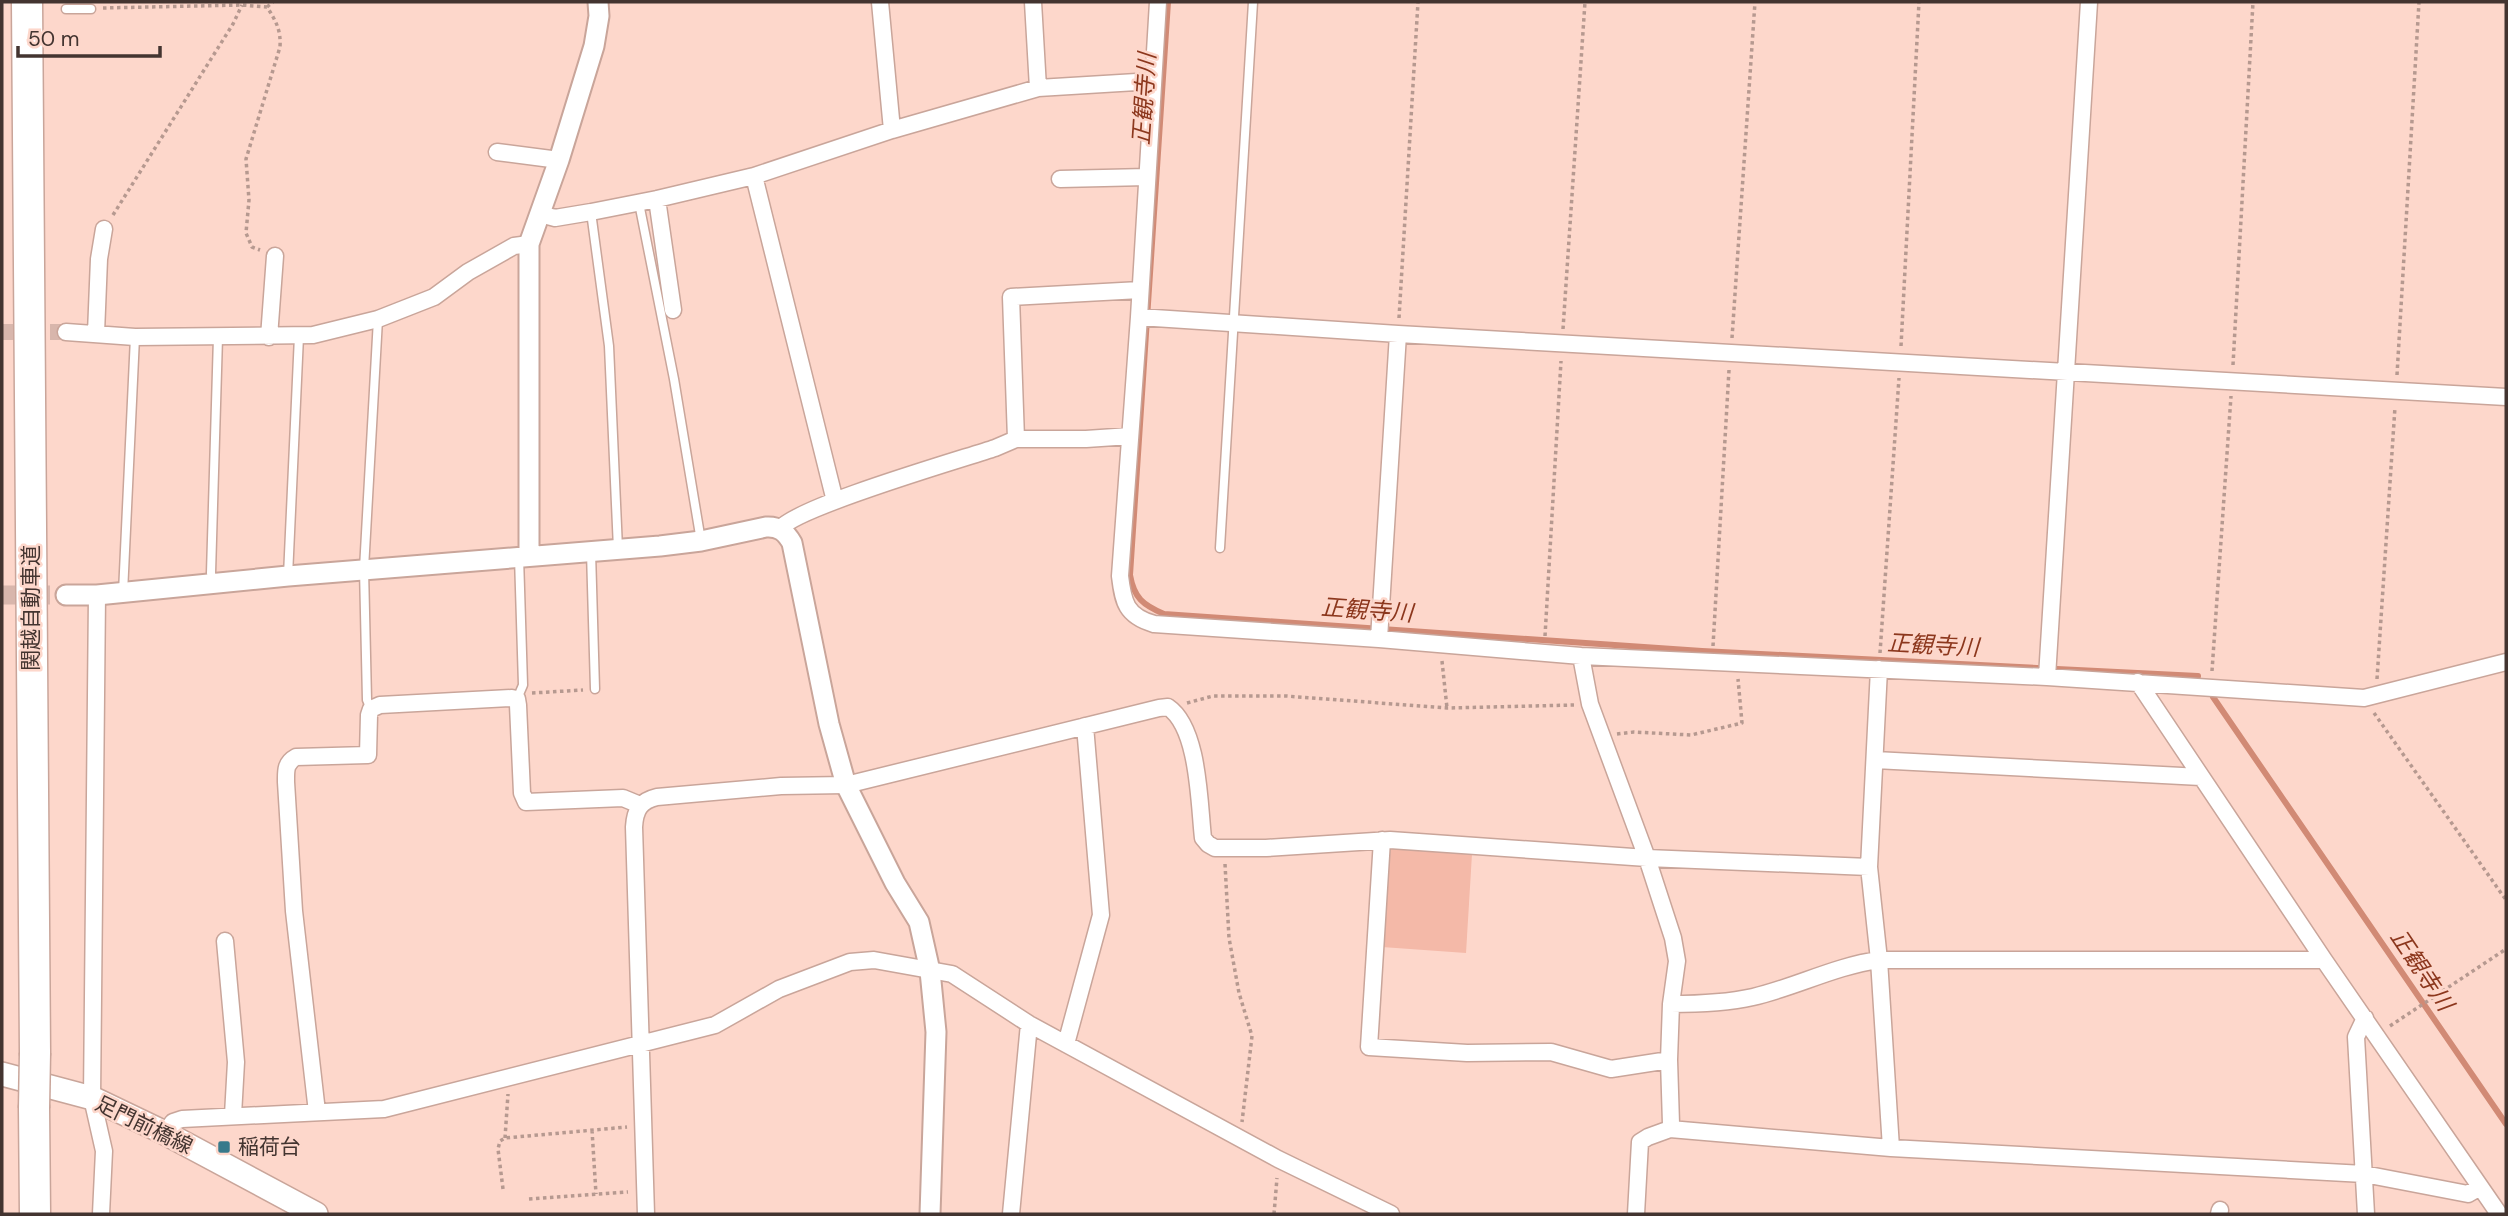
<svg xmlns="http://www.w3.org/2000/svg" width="2508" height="1216" viewBox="0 0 2508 1216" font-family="'DM Sans','Noto Sans JP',sans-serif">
<rect width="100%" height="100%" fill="#fdd7cb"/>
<path fill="#f4b9a8" d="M1393,848L1472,854L1466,953L1382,947L1386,853Z"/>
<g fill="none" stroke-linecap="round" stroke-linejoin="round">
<path stroke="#d18a75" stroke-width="6" d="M1168,2L1130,575C1134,598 1143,605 1164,614L1702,651L2198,676
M2213,697L2506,1124"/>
<path stroke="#d8b6ac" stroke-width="16" stroke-dasharray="16 8" stroke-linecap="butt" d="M2,332H66"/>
<path stroke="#d8b6ac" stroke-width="19" stroke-dasharray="19 10" stroke-linecap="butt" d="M2,595H66"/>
<g stroke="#c9a59a" stroke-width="11">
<path id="service" d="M66,9H91
M639,203L674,379L701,541
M591,212L609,346L618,549
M1220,548L1253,2
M591,552L595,689
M288,576L299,336
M213,584L211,573L218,337
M123,593L135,337
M517,699L523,685L519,557
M371,709L367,700L364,569L378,319"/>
</g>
<g stroke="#c9a59a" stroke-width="19">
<path id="minor" d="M880,2L892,130
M1033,2L1038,88
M1158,2L1139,317L1120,576C1123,602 1126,616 1154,624L1379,639L1581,656L2047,677L2364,698L2506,662
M497,152L559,160
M754,176L835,501
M1060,179L1147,177
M657,199L673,310
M540,214L555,218L591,212L657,199L754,176L892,130L1038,88L1153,81
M1139,317L1398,334L2506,397
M66,332L135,337L313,335L378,319L434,297L468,272L514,246L529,244
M96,333L99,259L104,229
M269,337L275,256
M1016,439L1011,297L1140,290
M780,529C796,507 959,460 995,448L1016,439H1086L1130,436
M97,595L92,1098L104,1151L101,1214
M1379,639L1398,334
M1581,656L1590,704L1647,858L1673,938L1677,961L1671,1004L1669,1060L1671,1124L1670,1129L1648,1137L1640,1142L1636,1214
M2047,677L2089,2
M2138,682L2324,960L2499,1214
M1875,760L2201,777
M1382,840L1369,1047L1467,1053L1551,1052L1611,1069L1669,1060
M1869,867L1879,669
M225,941L236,1062L233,1115
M1671,1004C1698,1004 1726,1003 1753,997C1796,987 1835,966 1879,960L1891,1148L2364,1174L2468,1194L2480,1187
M2365,1018L2356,1037L2366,1214
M1066,1044L1101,915L1085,726
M317,1112L294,911L286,782C286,771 285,763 296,757L368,755L369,715L371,709L380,705L512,698L517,699L518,705L522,793L526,802L623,798L640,805
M1670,1129L1891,1148
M165,1133L173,1122L182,1119L384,1109L715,1025L779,989L850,962L874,960L952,974L1029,1024L1278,1159L1391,1214
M646,1214L634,827C635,810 640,801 657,797L781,786L846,785L1159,708L1168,707C1199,728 1199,803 1203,838L1208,844L1215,848H1266L1390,840L1647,858L1869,867L1879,960H2324
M1011,1214L1029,1024
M2219,1214L2220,1210"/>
</g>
<g stroke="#c9a59a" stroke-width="23">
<path id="tertiary" d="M529,555V244L559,160L594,46L599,16L598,2
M66,595H97L288,576L660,546L701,541L766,527C779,526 786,532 792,543L829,724L846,785L895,883L919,922L930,971L936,1032L930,1214"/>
</g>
<g stroke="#c9a59a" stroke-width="26">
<path id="secondary" d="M2,1074L92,1098L165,1133L316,1214"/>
</g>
<g stroke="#c9a59a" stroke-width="33">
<path id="motorway" d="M27,2L35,1053
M34,1108L35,1214"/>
</g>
<path stroke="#b69990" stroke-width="3.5" stroke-dasharray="3.5 3.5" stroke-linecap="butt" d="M267,7L273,2
M103,8L242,5L267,7C276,21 281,30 280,47L246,159L249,200L246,233L252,247L260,250
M113,215L233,24L242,5
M1399,318L1418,2
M1563,329L1585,2
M1732,338L1755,2
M1901,346L1919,2
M2233,365L2253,2
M2397,375L2419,2
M1545,636L1561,361
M1713,646L1729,370
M1880,653L1899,378
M1442,661L1447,708
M2212,671L2231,396
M2377,679L2395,407
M532,693L583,690
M1187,703L1213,696H1286L1447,708L1574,705
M2374,713L2506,900
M1617,734L1634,732L1691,735L1742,723L1738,679
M1225,864L1229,938L1239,993L1252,1036L1242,1122
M2390,1026L2506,949
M592,1130L596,1194
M505,1138L508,1094
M503,1189L498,1149L500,1141L505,1138L627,1127
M529,1199L628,1192
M1274,1214L1277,1178"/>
<use href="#service" stroke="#fff" stroke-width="8"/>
<use href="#minor" stroke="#fff" stroke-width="16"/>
<use href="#tertiary" stroke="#fff" stroke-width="19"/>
<use href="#secondary" stroke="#fff" stroke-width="23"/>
<use href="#motorway" stroke="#fff" stroke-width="30"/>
<g stroke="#c9a59a" stroke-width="33" stroke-linecap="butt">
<path id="motorway-bridge" d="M34,1108L35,1053"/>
</g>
<use href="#motorway-bridge" stroke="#fff" stroke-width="30"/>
</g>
<rect fill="#387a8b" stroke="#fdd7cb" stroke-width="2.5" x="217" y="1140" width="14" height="14" rx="3.5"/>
<g text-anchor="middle" stroke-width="5" stroke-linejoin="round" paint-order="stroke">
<g font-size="21" fill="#433430" stroke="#fdd7cb">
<text transform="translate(31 608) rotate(-90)" y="7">関越自動車道</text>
<text transform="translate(144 1125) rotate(26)" y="7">足門前橋線</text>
</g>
<g font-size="21" fill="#433430" stroke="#fdd7cb" text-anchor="start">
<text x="238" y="1154">稲荷台</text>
</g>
<g font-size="23" font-style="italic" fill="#8c371d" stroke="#fdd7cb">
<text transform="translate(1144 99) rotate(-86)" y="8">正観寺川</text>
<text transform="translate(1367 610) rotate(4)" y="8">正観寺川</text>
<text transform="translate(1933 645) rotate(3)" y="8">正観寺川</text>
<text transform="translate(2422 970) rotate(56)" y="8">正観寺川</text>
</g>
</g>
<rect width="2508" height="1216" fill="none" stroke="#433430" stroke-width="7"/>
<path d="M18 46v10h142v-10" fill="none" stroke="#433430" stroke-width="3.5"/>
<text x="28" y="46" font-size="21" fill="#433430" stroke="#fdd7cb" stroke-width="5" paint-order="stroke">50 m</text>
</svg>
